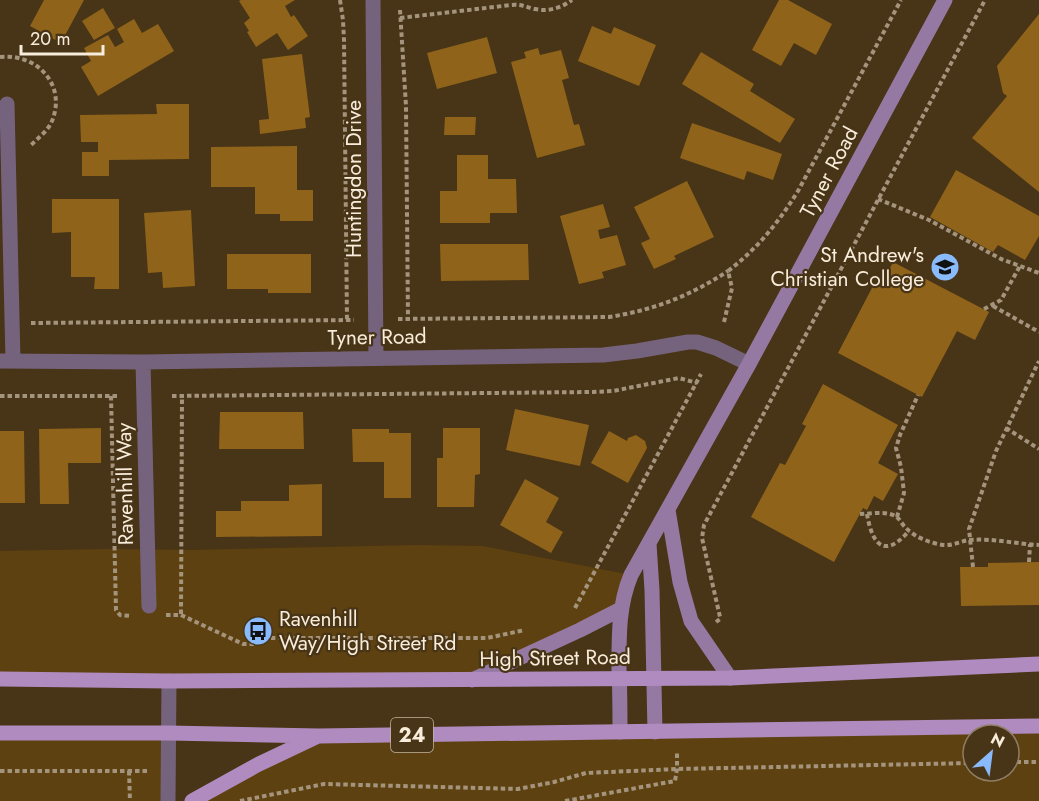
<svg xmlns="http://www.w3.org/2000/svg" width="1039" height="801" viewBox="0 0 1039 801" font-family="Jost,sans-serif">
<rect width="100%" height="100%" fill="#483416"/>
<path fill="#5e4110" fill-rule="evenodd" d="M417,545L483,546L631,575L621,609L472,680L0,679V551L108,549L192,550Z
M1039,726V801H192L319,736ZM973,735H1009V771H973Z
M0,733H169L168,801H0Z"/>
<path fill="#8f641a" d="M44,0H84L61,43L30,26Z
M241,0H295L285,6L291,17L294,15L308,36L288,50L277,33L256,47L247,32L249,31L244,23L250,18L239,1Z
M779,0H788L832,24L816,55L794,43L781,66L752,50Z
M103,8L115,28L94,40L82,21Z
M1039,14V192L972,138L1007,96L1003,93L997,66Z
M134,19L142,33L158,24L174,51L98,96L81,67L91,61L84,48L108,35L115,47L124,42L117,29Z
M592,26L611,34L614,27L656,45L639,86L578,61Z
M487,37L497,73L437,89L427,53Z
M538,48L540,55L561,50L569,78L562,80L574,125L579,124L585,145L537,158L511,62L526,58L524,52Z
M701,52L754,84L750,91L795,119L780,143L682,84Z
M302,54L310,117L305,118L306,128L260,134L259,120L269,119L262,59Z
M156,104H189V159L109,160V176H82V152H98V142H81L80,115L157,114Z
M445,117H476L475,135H444Z
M692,123L782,154L773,180L747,171L744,180L680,158Z
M297,146V190H313V221H280V214H255V187H211V147Z
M457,155H488V179H516L517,213H490V223H440V191H457Z
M956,170L1039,216V236L1025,260L998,245L993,252L930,217Z
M687,181L714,237L674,256L676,259L654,269L641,243L650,239L634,207Z
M52,199H119V289H94L95,277H71V232L52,233Z
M603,204L610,227L598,230L600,239L617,235L626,265L602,272L604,278L579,284L560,216Z
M191,210L195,286L163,288L162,272L148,273L144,213Z
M440,244H528L529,280L441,281Z
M227,254H311V293H268V289H227Z
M893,262L989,312L975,340L957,331L922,397L838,353L874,284L880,287Z
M823,384L898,425L878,463L898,474L883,501L874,496L867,510L863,508L834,562L751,517L780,463L785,465L806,426L802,424Z
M515,409L589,425L580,466L506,450Z
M220,412H303L304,449H219Z
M101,428V463H68L69,504H40L39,429Z
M443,428H480V474L475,475L474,507H437V458H443Z
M352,429H389V433H411V498H384V462H353Z
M0,431H24L25,503H0Z
M609,431L627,441L628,438L636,435L645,441L647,448L628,483L591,463Z
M525,479L559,498L546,522L563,532L551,553L500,525Z
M322,484V536L216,537V511H241V501H289V485Z
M1039,562V605L961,606L960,567H988V563Z"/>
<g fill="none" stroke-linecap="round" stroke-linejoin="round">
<path stroke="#a4947d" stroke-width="4" stroke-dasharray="4.5 3" stroke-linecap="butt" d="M340,0L343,20L344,40L347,320
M400,10L406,106L408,319
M400,18L511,5C522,4 525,7 535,9C548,12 561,8 572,0
M0,57C36,53 67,84 52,121C48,131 38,138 30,146
M878,199L929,220L1001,259L1039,273
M993,306L1039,332
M984,309L1001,300L1020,266
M398,319L609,317C654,310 690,296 728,271
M724,322L732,288L728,271C757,249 779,222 798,191L901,0
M31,323L354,320
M0,396H119
M111,396L116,610L120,615L131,616
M172,396L593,392L613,391L679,378L697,383
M1006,428L1039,449
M860,514C870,514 883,511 893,515C899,517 901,523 905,527C914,537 930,543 943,545C953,546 960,541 970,540C992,538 1017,544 1039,545
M867,514C869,526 875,554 894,544C900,541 905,535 909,531
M897,517L904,493L901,467L896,448L900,435L918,395
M1029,562L1030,544
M973,567L969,529L996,451L1039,361
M575,608L701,374
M181,614L182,396
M166,615H181L243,644H257L271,638H487L525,630
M716,622L720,619V617L702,538L704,525L985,0
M1009,762H1039
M0,771H148
M129,771L130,801
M240,801L324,784L518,789L554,782L586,773L677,769L973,763
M565,801L675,781L677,769V751"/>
<path stroke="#75637d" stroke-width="15" d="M373,0L376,358
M7,104L13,361
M0,361L143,362L603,355L637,351L688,342H697L716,348L749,364
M143,362L149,606
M168,801L169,681"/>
<path stroke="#9679a3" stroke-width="15" d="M668,510L680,582L691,621L730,678
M649,544L652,590L655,732
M472,680L580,630L621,609
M620,732C620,712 620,692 619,671C619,638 618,606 631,575L749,364L945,0"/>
<path stroke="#b08bc0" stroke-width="15" d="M0,679L169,681L730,678L1039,664
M0,733H169L319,736L1039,726
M192,801L257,765L316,737"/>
</g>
<defs>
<g id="school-disc" transform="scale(1.5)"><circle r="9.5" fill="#89bafc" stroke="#483416"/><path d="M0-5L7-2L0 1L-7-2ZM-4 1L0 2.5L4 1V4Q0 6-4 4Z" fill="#111"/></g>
<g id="bus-disc" transform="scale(1.5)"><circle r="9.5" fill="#89bafc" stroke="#483416"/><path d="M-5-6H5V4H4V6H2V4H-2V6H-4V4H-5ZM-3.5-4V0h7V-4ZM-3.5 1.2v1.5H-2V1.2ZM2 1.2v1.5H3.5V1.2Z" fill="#111"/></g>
</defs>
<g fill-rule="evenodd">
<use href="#school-disc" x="945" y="267"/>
<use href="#bus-disc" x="258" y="631"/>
</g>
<g text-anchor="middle" stroke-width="4.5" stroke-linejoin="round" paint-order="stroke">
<rect fill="#483416" stroke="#c3b5a0" stroke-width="1.5" x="391" y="718" width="42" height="34" rx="4.5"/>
<g font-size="20" font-weight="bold" fill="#f8ecdb">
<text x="412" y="742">24</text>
</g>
<g font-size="21" fill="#f8ecdb" stroke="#483416">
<text transform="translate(829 172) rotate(-62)" y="7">Tyner Road</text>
<text transform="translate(354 179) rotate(-90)" y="7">Huntingdon Drive</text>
<text transform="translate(377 337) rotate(-1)" y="7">Tyner Road</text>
<text transform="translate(125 484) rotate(-91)" y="7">Ravenhill Way</text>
<text transform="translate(555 658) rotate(-1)" y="7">High Street Road</text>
</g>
<g font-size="21" fill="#f8ecdb" stroke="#483416" text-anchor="end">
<text x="924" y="262">St Andrew's<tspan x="924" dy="24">Christian College</tspan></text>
<text x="279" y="626" text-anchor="start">Ravenhill<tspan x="279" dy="24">Way/High Street Rd</tspan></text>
</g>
</g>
<g transform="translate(991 753) rotate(28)"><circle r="28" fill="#483416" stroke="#8e7e65" stroke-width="1.5"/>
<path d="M0-4.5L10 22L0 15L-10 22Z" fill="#89bafc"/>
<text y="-9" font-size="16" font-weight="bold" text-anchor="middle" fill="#f8ecdb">N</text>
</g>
<path d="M21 45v9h82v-9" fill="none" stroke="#f8ecdb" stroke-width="3"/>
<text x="30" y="45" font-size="18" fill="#f8ecdb" stroke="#483416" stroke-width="4.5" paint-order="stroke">20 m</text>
</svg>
